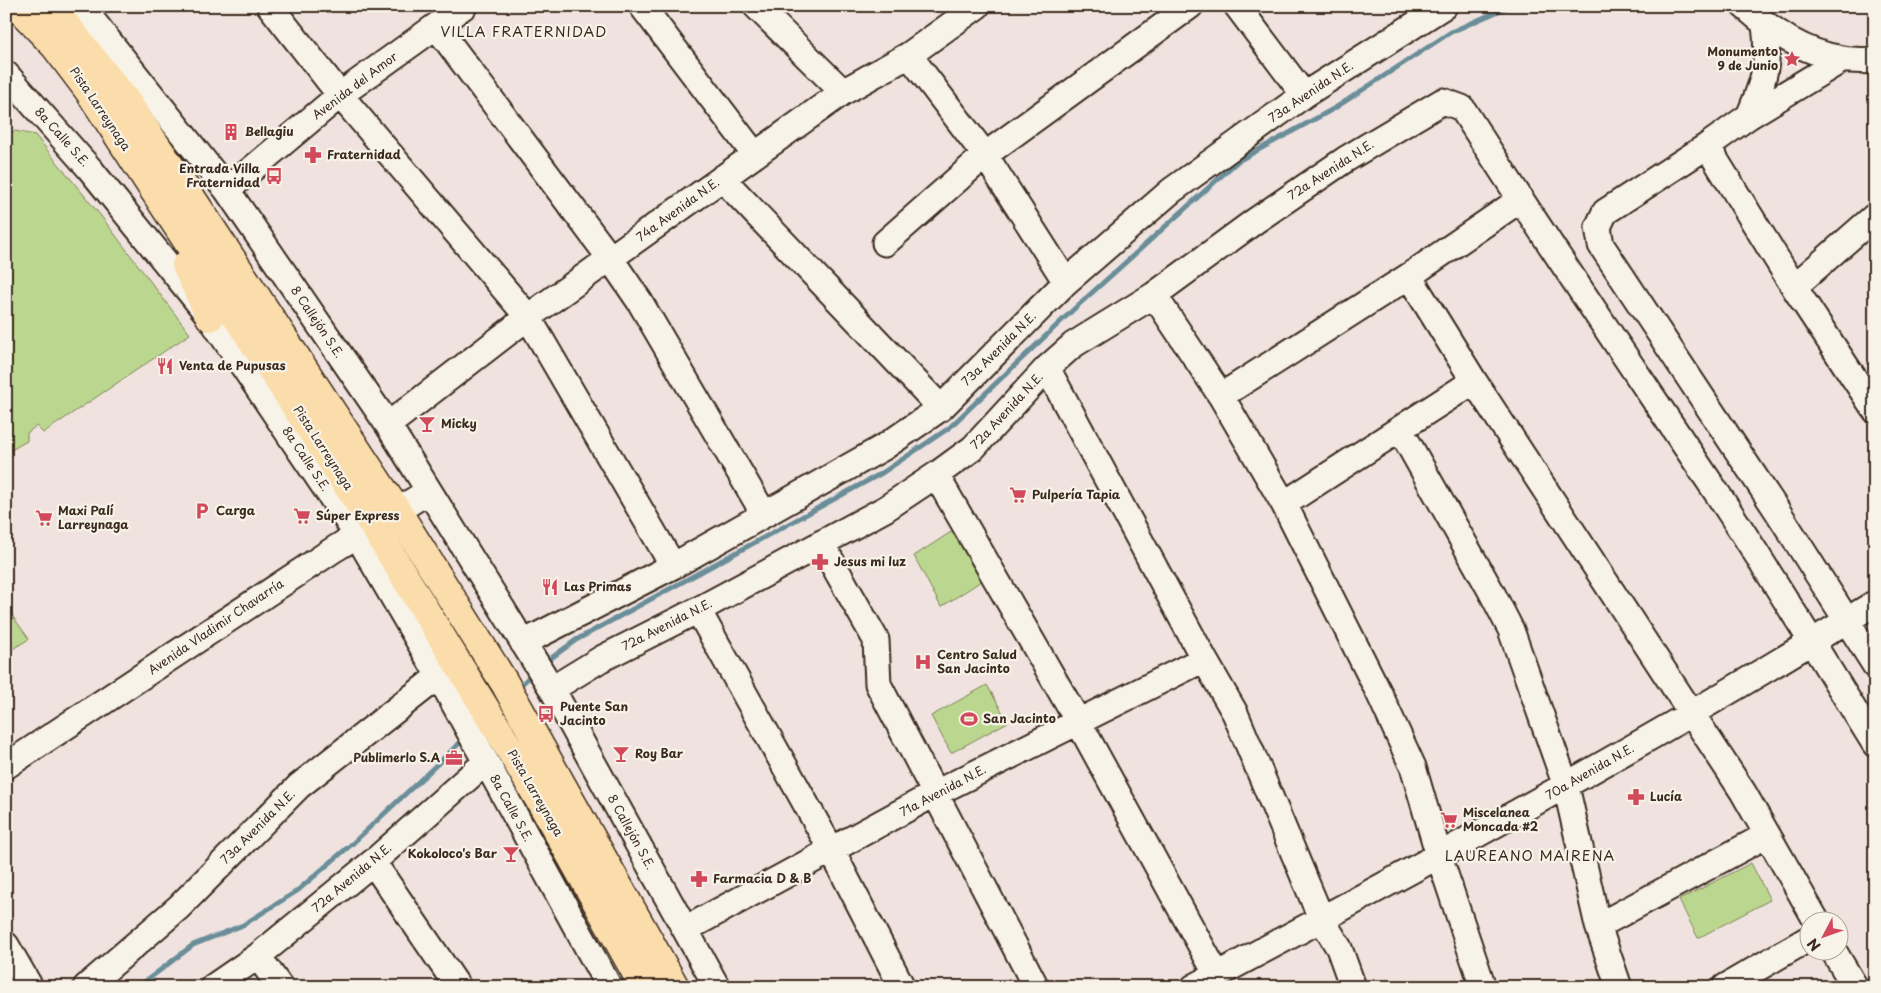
<svg xmlns="http://www.w3.org/2000/svg" width="1881" height="993" viewBox="0 0 1881 993" font-family="'Playpen Sans',sans-serif">
<rect width="100%" height="100%" fill="#f0e3df"/>
<filter id="ink" filterUnits="userSpaceOnUse"><feTurbulence type="fractalNoise" baseFrequency=".02" numOctaves="2"/><feDisplacementMap in="SourceGraphic" scale="10" xChannelSelector="R" yChannelSelector="G"/><feConvolveMatrix kernelMatrix="1 2 1 2 8 2 1 2 1" color-interpolation-filters="sRGB"/></filter>
<g filter="url(#ink)">
<path fill="#bbd78f" stroke="#7b8056" d="M15,131L35,135L101,216L190,334L43,433L36,426L27,433V441L6,453V134Z
M954,530L983,580L941,607L914,556Z
M6,607L29,639L6,653Z
M987,685L1008,722L951,753L931,716Z
M1751,863L1770,900L1698,938L1679,900Z"/>
<g fill="none" stroke-linecap="round" stroke-linejoin="round">
<path stroke="#6a8e99" stroke-width="5" d="M543,664L576,640L882,473L949,428L1075,308L1238,161L1335,108L1451,32L1510,6
M518,688L533,673
M138,987L193,945L243,925L297,891L353,843L464,739"/>
<g stroke="#3b2a1e" stroke-width="29">
<path id="minor" d="M81,6L227,190L388,425L552,689L717,987
M270,6L340,95L528,317L673,566
M642,6L755,155
M756,6L843,92
M1237,6L1304,95
M1744,6C1773,32 1804,53 1843,59C1853,61 1864,60 1875,61
M436,26L610,258L640,302L764,514
M909,55L985,155L1066,282
M1843,59L1749,116L1707,146L1794,287L1875,410
M6,74L90,169L210,317L357,535L439,676L609,987
M1749,116C1764,81 1770,63 1765,25
M1707,146L1605,212L1598,227L1601,245L1778,512L1875,665
M722,178L941,408
M227,190L340,95L464,6
M885,243L985,155L1190,6
M1409,276L1474,381L1743,792L1816,920
M1794,287L1875,216
M1154,295L1221,396L1284,504L1379,693L1413,767L1439,856L1483,987
M1047,368L1204,659L1235,713L1321,918L1339,948L1353,987
M1221,396L1409,276L1521,199
M388,425L528,317L843,92L909,55L977,6
M1400,429L1491,591L1511,630L1566,786L1598,926L1619,987
M936,475L1079,723L1217,975
M1284,504L1474,381
M821,543L876,640L878,684L1036,987
M698,610L832,851L902,987
M523,643L673,566L884,447L941,408L1066,282L1171,191L1304,95L1444,6
M552,689L601,659L698,610L885,509L936,475L973,448L1047,368L1073,345L1154,295L1255,221L1346,159L1443,101L1462,108C1545,240 1634,369 1721,499C1774,579 1824,662 1875,744
M6,766L333,550L429,491
M373,862L458,987
M1598,926L1767,835
M686,929L936,793L1204,659
M6,945L30,987
M1833,950L1855,987
M258,956L280,987
M86,987L179,907L299,786L439,676
M213,987L258,956L373,862L486,762
M1194,987C1424,865 1653,741 1875,603
M1725,987L1808,939"/>
</g>
<g stroke="#3b2a1e" stroke-width="31">
<path id="major" d="M17,6L55,46L89,91L373,525L496,726L547,813L644,987
M51,6L126,101L181,182L397,511L504,682L675,987
M186,265L210,317"/>
</g>
<use href="#minor" stroke="#f7f3e8" stroke-width="25"/>
<use href="#major" stroke="#fbddab" stroke-width="28"/>
</g>
</g>
<defs>
<g id="sight-bare" transform="scale(1.35)"><path d="M0-6L1.8-2.2L6-1.7L2.9 1.2L3.7 5.4L0 3.3L-3.7 5.4L-2.9 1.2L-6-1.7L-1.8-2.2Z" fill="#d1495b" stroke="#f7f3e8" stroke-width="2.5" paint-order="stroke"/></g>
<g id="building-bare" transform="scale(1.35)"><path d="M-4-6H4V6H1V3H-1V6H-4ZM-2.5-4.3h1.7v1.8h-1.7ZM.8-4.3h1.7v1.8H.8ZM-2.5-1h1.7V.8h-1.7ZM.8-1h1.7V.8H.8Z" fill="#d1495b" stroke="#f7f3e8" stroke-width="2.5" paint-order="stroke"/></g>
<g id="pharmacy-bare" transform="scale(1.35)"><path d="M-2-6h4v4h4v4h-4v4h-4v-4h-4v-4h4Z" fill="#d1495b" stroke="#f7f3e8" stroke-width="2.5" paint-order="stroke"/></g>
<g id="bus-bare" transform="scale(1.35)"><path d="M-5-6H5V4H4V6H2V4H-2V6H-4V4H-5ZM-3.5-4V0h7V-4ZM-3.5 1.2v1.5H-2V1.2ZM2 1.2v1.5H3.5V1.2Z" fill="#d1495b" stroke="#f7f3e8" stroke-width="2.5" paint-order="stroke"/></g>
<g id="restaurant-bare" transform="scale(1.35)"><path d="M-5-6h1v4h1v-4h1v4h1v-4h1v5L-1.5 .5V6h-2V.5L-5-1ZM5-6V6H3V1.5H1.5Q1.5-4 5-6Z" fill="#d1495b" stroke="#f7f3e8" stroke-width="2.5" paint-order="stroke"/></g>
<g id="bar-bare" transform="scale(1.35)"><path d="M-6-5H6L.8 .8V4.5H3.5V6h-7V4.5H-.8V.8Z" fill="#d1495b" stroke="#f7f3e8" stroke-width="2.5" paint-order="stroke"/></g>
<g id="supermarket-bare" transform="scale(1.35)"><path d="M-6-5.5h2.5l.6 2H6L4.5 2H-2.5L-4.4-4H-6ZM-1.5 3.2a1.3 1.3 0 1 0 .1 0ZM3 3.2a1.3 1.3 0 1 0 .1 0Z" fill="#d1495b" stroke="#f7f3e8" stroke-width="2.5" paint-order="stroke"/></g>
<g id="parking-bare" transform="scale(1.35)"><path d="M-3.5-5.5H1a3.5 3.5 0 0 1 0 7H-1V5.5H-3.5ZM-1-3.4V-.6H.8a1.4 1.4 0 0 0 0-2.8Z" fill="#d1495b" stroke="#f7f3e8" stroke-width="2.5" paint-order="stroke"/></g>
<g id="hospital-bare" transform="scale(1.35)"><path d="M-5-5h3v3.5h4V-5h3V5h-3V1.5h-4V5h-3Z" fill="#d1495b" stroke="#f7f3e8" stroke-width="2.5" paint-order="stroke"/></g>
<g id="stadium-bare" transform="scale(1.35)"><path d="M0-5a6.5 5 0 1 0 0 10a6.5 5 0 1 0 0-10ZM-3.5-1.8h7v3.6h-7Z" fill="#d1495b" stroke="#f7f3e8" stroke-width="2.5" paint-order="stroke"/></g>
<g id="office-bare" transform="scale(1.35)"><path d="M-6-3h4V-5.5h4V-3h4V5H-6ZM-1-4.5V-3h2v-1.5ZM-6 0V1H6V0Z" fill="#d1495b" stroke="#f7f3e8" stroke-width="2.5" paint-order="stroke"/></g>
</defs>
<g fill-rule="evenodd">
<use href="#sight-bare" x="1792" y="59"/>
<use href="#building-bare" x="231" y="132"/>
<use href="#pharmacy-bare" x="313" y="155"/>
<use href="#bus-bare" x="274" y="176"/>
<use href="#restaurant-bare" x="165" y="366"/>
<use href="#bar-bare" x="427" y="424"/>
<use href="#supermarket-bare" x="1018" y="495"/>
<use href="#parking-bare" x="202" y="511"/>
<use href="#supermarket-bare" x="302" y="516"/>
<use href="#supermarket-bare" x="44" y="518"/>
<use href="#pharmacy-bare" x="820" y="562"/>
<use href="#restaurant-bare" x="550" y="587"/>
<use href="#hospital-bare" x="923" y="662"/>
<use href="#bus-bare" x="546" y="714"/>
<use href="#stadium-bare" x="969" y="719"/>
<use href="#bar-bare" x="621" y="754"/>
<use href="#office-bare" x="454" y="758"/>
<use href="#pharmacy-bare" x="1636" y="797"/>
<use href="#supermarket-bare" x="1449" y="820"/>
<use href="#bar-bare" x="511" y="854"/>
<use href="#pharmacy-bare" x="699" y="879"/>
</g>
<g text-anchor="middle" stroke-width="4.5" stroke-linejoin="round" paint-order="stroke">
<g font-size="12" font-weight="bold" fill="#3b2a1e" stroke="#f7f3e8" text-anchor="start">
<text x="1778" y="56" text-anchor="end">Monumento<tspan x="1778" dy="14">9 de Junio</tspan></text>
<text x="245" y="136">Bellagiu</text>
<text x="327" y="159">Fraternidad</text>
<text x="260" y="173" text-anchor="end">Entrada Villa<tspan x="260" dy="14">Fraternidad</tspan></text>
<text x="179" y="370">Venta de Pupusas</text>
<text x="441" y="428">Micky</text>
<text x="1032" y="499">Pulpería Tapia</text>
<text x="58" y="515">Maxi Palí<tspan x="58" dy="14">Larreynaga</tspan></text>
<text x="216" y="515">Carga</text>
<text x="316" y="520">Súper Express</text>
<text x="834" y="566">Jesus mi luz</text>
<text x="564" y="591">Las Primas</text>
<text x="937" y="659">Centro Salud<tspan x="937" dy="14">San Jacinto</tspan></text>
<text x="560" y="711">Puente San<tspan x="560" dy="14">Jacinto</tspan></text>
<text x="983" y="723">San Jacinto</text>
<text x="635" y="758">Roy Bar</text>
<text x="440" y="762" text-anchor="end">Publimerlo S.A</text>
<text x="1650" y="801">Lucía</text>
<text x="1463" y="817">Miscelanea<tspan x="1463" dy="14">Moncada #2</tspan></text>
<text x="497" y="858" text-anchor="end">Kokoloco's Bar</text>
<text x="713" y="883">Farmacia D &amp; B</text>
</g>
<g font-size="12" fill="#3b2a1e" stroke="#f7f3e8">
<text transform="translate(355 86) rotate(-37)" y="4">Avenida del Amor</text>
<text transform="translate(1311 92) rotate(-34)" y="4">73a Avenida N.E.</text>
<text transform="translate(100 109) rotate(56)" y="4">Pista Larreynaga</text>
<text transform="translate(62 137) rotate(48)" y="4">8a Calle S.E.</text>
<text transform="translate(1331 170) rotate(-33)" y="4">72a Avenida N.E.</text>
<text transform="translate(678 210) rotate(-36)" y="4">74a Avenida N.E.</text>
<text transform="translate(317 322) rotate(56)" y="4">8 Callejón S.E.</text>
<text transform="translate(999 349) rotate(-45)" y="4">73a Avenida N.E.</text>
<text transform="translate(1007 411) rotate(-47)" y="4">72a Avenida N.E.</text>
<text transform="translate(323 448) rotate(57)" y="4">Pista Larreynaga</text>
<text transform="translate(306 459) rotate(56)" y="4">8a Calle S.E.</text>
<text transform="translate(667 625) rotate(-27)" y="4">72a Avenida N.E.</text>
<text transform="translate(216 627) rotate(-34)" y="4">Avenida Vladimir Chavarría</text>
<text transform="translate(1590 772) rotate(-30)" y="4">70a Avenida N.E.</text>
<text transform="translate(943 791) rotate(-28)" y="4">71a Avenida N.E.</text>
<text transform="translate(535 793) rotate(60)" y="4">Pista Larreynaga</text>
<text transform="translate(511 808) rotate(61)" y="4">8a Calle S.E.</text>
<text transform="translate(258 827) rotate(-45)" y="4">73a Avenida N.E.</text>
<text transform="translate(631 832) rotate(61)" y="4">8 Callejón S.E.</text>
<text transform="translate(352 878) rotate(-40)" y="4">72a Avenida N.E.</text>
</g>
<g font-size="14" letter-spacing="1" fill="#3b2a1e" stroke="#f7f3e8">
<text x="524" y="37">VILLA FRATERNIDAD</text>
<text x="1530" y="861">LAUREANO MAIRENA</text>
</g>
</g>
<rect width="1881" height="993" fill="none" stroke="#f7f3e8" stroke-width="25"/>
<rect x="12" y="12" width="1856" height="968" fill="none" stroke="#3b2a1e" stroke-width="2" filter="url(#ink)"/>
<g transform="translate(1824 936) rotate(229)"><circle r="24" fill="#f7f3e8" stroke="#aca397"/>
<path d="M0-4L9 19L0 12L-9 19Z" fill="#d1495b"/>
<text y="-8" font-size="14" font-weight="bold" text-anchor="middle" fill="#3b2a1e">N</text>
</g>
</svg>
